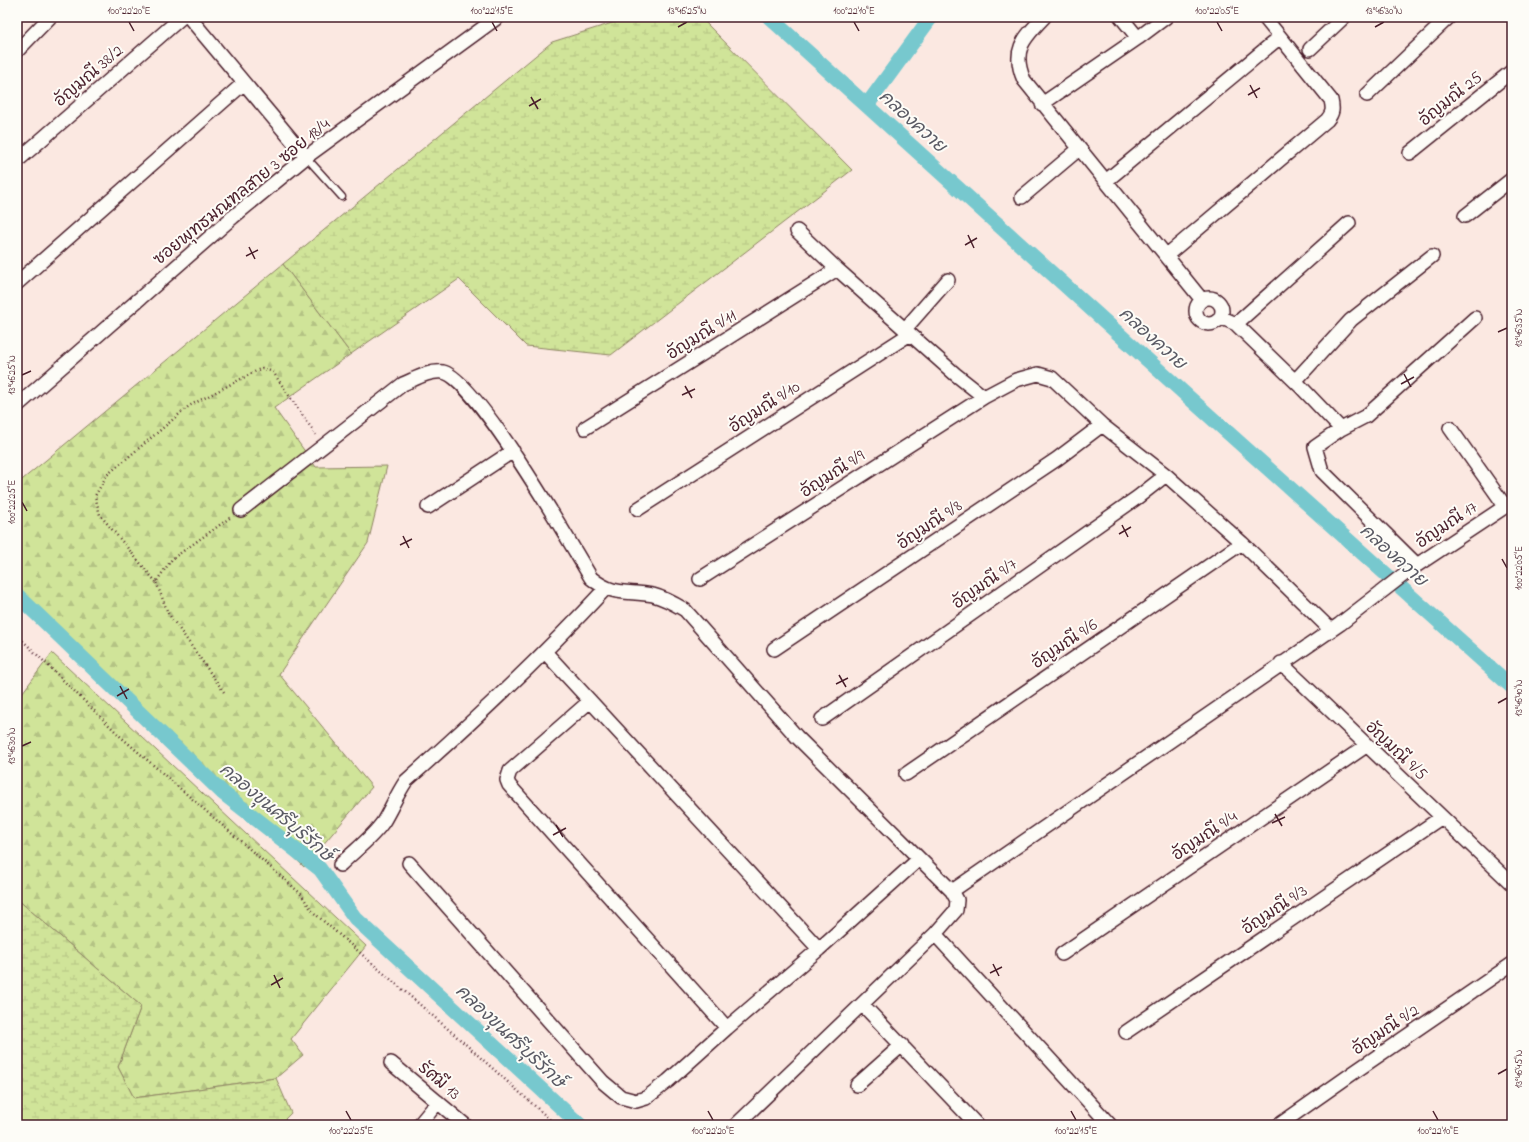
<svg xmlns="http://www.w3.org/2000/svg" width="1529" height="1142" viewBox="0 0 1529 1142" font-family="'Indie Flower','Playpen Sans Thai',sans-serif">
<defs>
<pattern id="forest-firs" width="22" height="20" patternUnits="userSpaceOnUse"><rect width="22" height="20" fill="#d0e499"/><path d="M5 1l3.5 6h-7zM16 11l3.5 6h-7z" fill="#b4c384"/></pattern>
<pattern id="wetland-marsh" width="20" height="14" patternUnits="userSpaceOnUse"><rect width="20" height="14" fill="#d0e499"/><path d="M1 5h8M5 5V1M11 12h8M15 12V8" fill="none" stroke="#b4c384"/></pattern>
</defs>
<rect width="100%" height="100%" fill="#fbe8e1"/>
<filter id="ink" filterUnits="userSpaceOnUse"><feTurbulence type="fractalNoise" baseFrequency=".025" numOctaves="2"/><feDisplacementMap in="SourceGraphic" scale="8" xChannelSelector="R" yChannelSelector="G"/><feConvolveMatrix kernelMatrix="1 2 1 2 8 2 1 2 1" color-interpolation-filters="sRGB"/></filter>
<g filter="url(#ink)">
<path fill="url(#forest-firs)" stroke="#8d8262" d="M283,264L351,354L274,408L316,467L387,466L368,543L279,674L372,787L304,867L17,587V484Z
M52,653L366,946L291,1039L303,1055L276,1078L134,1098L118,1067L141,1006L17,899V700Z"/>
<path fill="url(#wetland-marsh)" stroke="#8d8262" d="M631,17H700L852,170L611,355L526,346L459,279L351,354L283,264L552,42Z
M17,899L141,1006L118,1067L134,1098L276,1078L291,1113L279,1125H17Z"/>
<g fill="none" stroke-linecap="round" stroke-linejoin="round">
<path stroke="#77c8ce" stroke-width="15" d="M769,17L1195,403L1512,687
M867,105L931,17
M17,595L223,793L320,869L355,918L580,1125"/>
<g stroke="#4a1f2b" stroke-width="9">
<path id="service" d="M306,157L342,197"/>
</g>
<g stroke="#4a1f2b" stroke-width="16">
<path id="minor" d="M189,17L306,157
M1044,17C1024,38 1011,50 1024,80L1202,300
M1121,17L1138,38
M1310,49L1344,17
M17,51L50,17
M1367,95L1449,17
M1042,104L1138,38L1166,17
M1410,153L1512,71
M17,161L182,17
M1106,181L1280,37
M1022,197L1079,149
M1465,216L1512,179
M797,231L837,269L955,374L984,397L1016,380L1038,374L1052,378L1102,425L1166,475L1242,543L1330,629
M1167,255L1327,120C1333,113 1333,109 1331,100L1264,17
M17,283L244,83
M1196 311a13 13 0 1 1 26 0a13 13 0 1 1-26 0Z
M1220,317L1236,324L1300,386L1341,429L1315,447L1322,471L1417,565
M1236,324L1349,223
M905,329L948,280
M1295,381L1351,320L1432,256
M17,406L233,217L306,157L498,17
M585,428L837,269
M1450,428L1505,506
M1341,429L1366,416L1475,318
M428,507L513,451
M638,509L910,334
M241,510L403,384C415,379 430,370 443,372C475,378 571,544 591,578C614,597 628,590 653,595C665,598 675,604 685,610L797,737L952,891L957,900L956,910L935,934L736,1125
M700,579L984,397
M774,649L1057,459L1102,425
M545,652L819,949
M1281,663L1512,884
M590,701L510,771L507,780L509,785L727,1028
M822,719L1138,497L1166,475
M906,774L1242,543
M409,863L603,1082L621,1097L636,1101L646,1098L668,1081L727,1028L819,949L919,859
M340,865C354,851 372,838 383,822C391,809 397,794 406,781C475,720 543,656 606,588
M952,891L1340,624L1411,569L1512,502
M935,934L1110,1125
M1062,954L1366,746
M862,1004L977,1125
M1126,1032L1442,817
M391,1063L465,1125
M857,1085L902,1045
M419,1125L438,1102
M1279,1125L1353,1073L1512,964"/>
</g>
<path stroke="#4a1f2b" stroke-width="2.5" stroke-dasharray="1 3" stroke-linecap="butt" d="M156,582L100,515L95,496L107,475L189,406L262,368L273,372L316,435
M17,635L121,737L300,893L313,912L463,1042L556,1125
M224,692L168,613L156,582L172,559L231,517"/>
<use href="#service" stroke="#fdfcf7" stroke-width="6"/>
<use href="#minor" stroke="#fdfcf7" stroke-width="13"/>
</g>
</g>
<path fill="none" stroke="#4a1f2b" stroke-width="1.5" d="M129,22L134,31M492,22L497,31M854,22L859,31M1217,22L1222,31M678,27L687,22M1375,27L1384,22M1250,85L1257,98M1248,95L1260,88M531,97L538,109M529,106L541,99M968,235L974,248M965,245L977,238M249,247L255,259M246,256L258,250M1498,332L1507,328M1404,374L1411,387M22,375L31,371M1401,384L1414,377M685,386L692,398M682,395L695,389M22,502L27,511M1122,525L1128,537M1119,534L1131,527M403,536L409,548M400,545L412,539M1502,559L1507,568M839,675L846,687M836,684L848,678M120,686L127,699M117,696L129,689M1498,703L1507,698M22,746L31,742M1275,814L1282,826M1272,823L1285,817M556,825L563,837M553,835L566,828M993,964L999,976M990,973L1002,967M274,975L280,988M271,985L283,978M1498,1074L1507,1069M346,1111L351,1120M708,1111L713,1120M1071,1111L1076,1120M1433,1111L1438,1120"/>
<g text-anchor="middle" stroke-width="4" stroke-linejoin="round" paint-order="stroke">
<g font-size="17" fill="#4a1f2b" stroke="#fdfcf7">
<text transform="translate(88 75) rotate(-41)" y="6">อัญมณี 38/2</text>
<text transform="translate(1450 98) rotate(-39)" y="6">อัญมณี 25</text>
<text transform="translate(241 191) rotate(-39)" y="6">ซอยพุทธมณฑลสาย 3 ซอย 18/4</text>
<text transform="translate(701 334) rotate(-32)" y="6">อัญมณี 9/11</text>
<text transform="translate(764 406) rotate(-33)" y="6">อัญมณี 9/10</text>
<text transform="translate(832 473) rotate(-33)" y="6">อัญมณี 9/9</text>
<text transform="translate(929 524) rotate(-34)" y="6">อัญมณี 9/8</text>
<text transform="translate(1446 524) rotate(-34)" y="6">อัญมณี 17</text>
<text transform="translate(984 583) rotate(-35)" y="6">อัญมณี 9/7</text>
<text transform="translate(1064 643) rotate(-34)" y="6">อัญมณี 9/6</text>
<text transform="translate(1397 750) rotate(43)" y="6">อัญมณี 9/5</text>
<text transform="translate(1204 835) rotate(-34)" y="6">อัญมณี 9/4</text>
<text transform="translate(1274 909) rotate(-34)" y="6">อัญมณี 9/3</text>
<text transform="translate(1385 1029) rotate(-34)" y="6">อัญมณี 9/2</text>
<text transform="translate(440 1080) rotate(40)" y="6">รัศมี 13</text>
</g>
<g font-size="18" font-style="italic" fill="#5a5a64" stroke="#fdfcf7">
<text transform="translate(913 121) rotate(42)" y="6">คลองควาย</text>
<text transform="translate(1153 338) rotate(42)" y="6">คลองควาย</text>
<text transform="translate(1394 555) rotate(42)" y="6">คลองควาย</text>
<text transform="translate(277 812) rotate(40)" y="6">คลองขุนศรีบุรีรักษ์</text>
<text transform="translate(511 1036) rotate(43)" y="6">คลองขุนศรีบุรีรักษ์</text>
</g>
</g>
<rect width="1529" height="1142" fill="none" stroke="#fdfcf7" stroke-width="44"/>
<rect x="22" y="22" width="1485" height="1098" fill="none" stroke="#4a1f2b" stroke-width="1.5"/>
<g font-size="10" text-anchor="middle" fill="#4a1f2b">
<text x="129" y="14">100°22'20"E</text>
<text x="492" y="14">100°22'15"E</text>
<text x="687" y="14">13°46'25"N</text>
<text x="854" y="14">100°22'10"E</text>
<text x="1217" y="14">100°22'05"E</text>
<text x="1384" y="14">13°46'30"N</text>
<text transform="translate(1518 328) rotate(-90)" y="4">13°46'35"N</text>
<text transform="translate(11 375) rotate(-90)" y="4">13°46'25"N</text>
<text transform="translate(11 502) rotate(-90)" y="4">100°22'25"E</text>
<text transform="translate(1518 568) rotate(-90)" y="4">100°22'05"E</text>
<text transform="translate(1518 698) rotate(-90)" y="4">13°46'40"N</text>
<text transform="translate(11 746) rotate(-90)" y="4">13°46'30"N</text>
<text transform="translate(1518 1069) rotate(-90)" y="4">13°46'45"N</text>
<text x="351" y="1134">100°22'25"E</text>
<text x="713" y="1134">100°22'20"E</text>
<text x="1076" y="1134">100°22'15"E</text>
<text x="1438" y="1134">100°22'10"E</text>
</g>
</svg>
